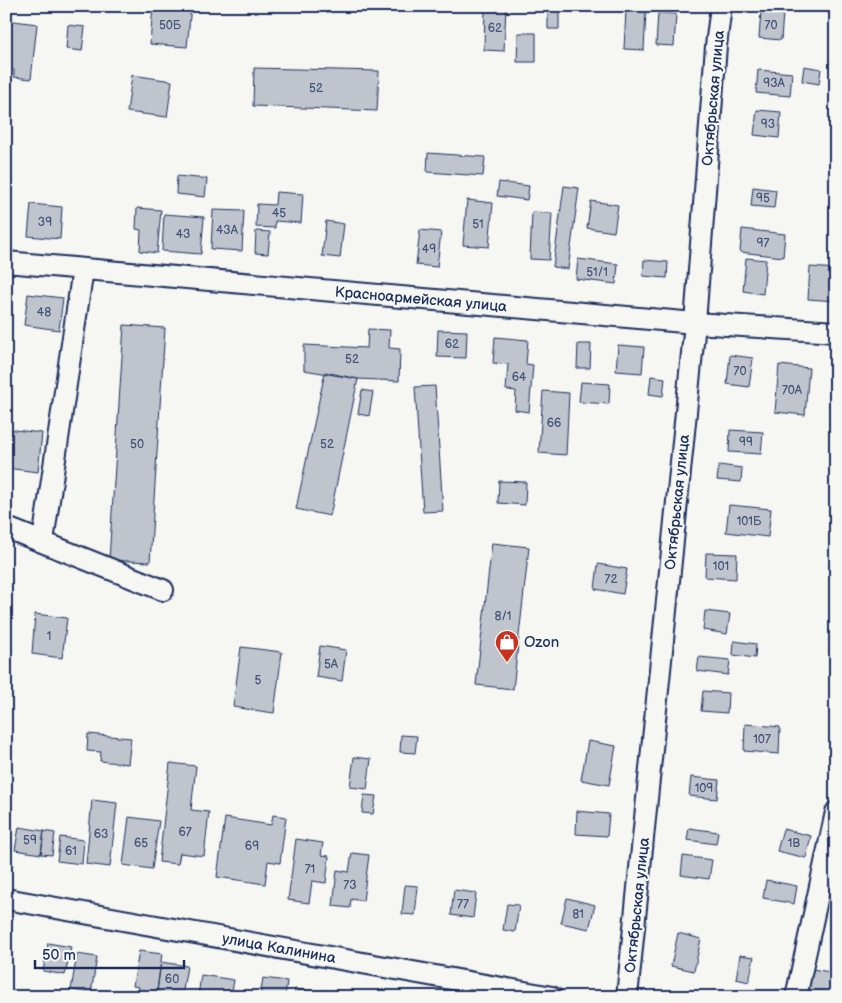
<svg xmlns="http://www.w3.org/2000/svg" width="842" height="1003" viewBox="0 0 842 1003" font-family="'Balsamiq Sans',sans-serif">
<rect width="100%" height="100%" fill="#f6f6f2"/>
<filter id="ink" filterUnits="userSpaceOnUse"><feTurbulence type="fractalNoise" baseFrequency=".02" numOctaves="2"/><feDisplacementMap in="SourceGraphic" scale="10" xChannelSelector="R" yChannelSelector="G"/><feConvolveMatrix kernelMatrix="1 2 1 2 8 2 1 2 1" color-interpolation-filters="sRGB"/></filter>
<g filter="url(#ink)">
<path fill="#c0c4cd" stroke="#1b2f5e" d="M153,6H191L187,47L150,44Z
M294,6H323V9H294Z
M485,6H506L504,51L484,50Z
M548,7H559V29H548Z
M626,10L646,11L644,50L624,49Z
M761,11L783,13L781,40L759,38Z
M658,13L676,14L674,46L656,45Z
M6,20L37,24L31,79L14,77V70L6,69Z
M68,25L85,27L82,51L66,49Z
M518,33H536V62H517Z
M804,66L821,69L819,84L802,81Z
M254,68L379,71L377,111L253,106Z
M758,70L792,73L790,96L756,93Z
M132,75L172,81L167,117L127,112Z
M757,110L781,112L779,138L754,135Z
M428,153L485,157L483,176L427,172Z
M177,176L207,179L205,197L176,194Z
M499,182L529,186L527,200L497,196Z
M564,186L579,188L568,269L553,267Z
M753,187L776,190L774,208L751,206Z
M276,192L303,194L301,223L275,221V228L256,227L257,204L275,205Z
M467,200L493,203L489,247L463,245Z
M591,201L618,205L614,232L587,228Z
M31,204L62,207L60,239L28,236Z
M137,208L161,210L157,253L140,251L141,230L136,229Z
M213,210L244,211L242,251L211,249Z
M532,212L552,213L549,260L530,259Z
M164,214L204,217L201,254L162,251Z
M326,221L344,224L340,258L322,256Z
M742,229L785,234L783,257L740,252Z
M420,230L441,232L437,267L416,265Z
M256,231L270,232L268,254L255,253Z
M746,258L766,260L763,294L743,291Z
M578,259L618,264L616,284L576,279Z
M644,260L668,262L667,278L643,276Z
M810,267L836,269V301L808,299Z
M28,294L63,298L59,330L24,325Z
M124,325L165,328L150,562L109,560Z
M368,329L390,330L389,348L400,349L399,381L358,379L304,370V345L367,348Z
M438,330L467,331L466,358L437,357Z
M495,337L528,340L526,364L533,365L529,412L515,410L516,391L506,390L508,364L493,363Z
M578,344H591L590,368H577Z
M618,345L644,347L642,373L616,371Z
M730,355L753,358L749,387L727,384Z
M779,365L809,368L805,415L775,412Z
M325,372L358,379L330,516L296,509Z
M651,376L665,378L663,396L649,394Z
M581,382L610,384L609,404L579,402Z
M435,386L443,511L423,512L415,387Z
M362,390L373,392L369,416L358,414Z
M543,391L569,393L566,455L539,453Z
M6,429L42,433L38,472L6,468Z
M730,430L763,432L761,454L729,452Z
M719,465L742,468L741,482L717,480Z
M499,481L526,482L525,505L498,503Z
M729,505L771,509L768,537L726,532Z
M492,543L529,547L513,689L476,685Z
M706,553L737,554L736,579L705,577Z
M598,564L627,569L623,594L595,589Z
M705,611L730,614L727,634L703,630Z
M35,614L67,618L62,658L32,654Z
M734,641L756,644L755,658L733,655Z
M320,646L346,650L342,681L316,677Z
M241,647L282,652L274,713L233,707Z
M699,657L730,660L728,675L697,671Z
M703,691L728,693L727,713L701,711Z
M745,724L780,727L779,754L744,751Z
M88,734L131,738L128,764L100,761L101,752L87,751Z
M401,735L417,736L415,753L400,752Z
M588,741L616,746L609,785L581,780Z
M354,757L371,759L367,789L350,787Z
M170,763L196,766L191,810L209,812L204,856L180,853L178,864L159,862Z
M691,777L719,780L717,799L689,796Z
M364,795L376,796L373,814L362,813Z
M92,800L117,803L110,867L86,864Z
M577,811L609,814L607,836L576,834Z
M273,815L286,817L280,863L268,861L265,884L217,877L225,818L271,825Z
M129,817L159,821L152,869L123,865Z
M19,827L44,831L41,854L15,850Z
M689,828L718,832L716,844L687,840Z
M783,829L811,836L806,858L777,851Z
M44,831L55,833L52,855L41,854Z
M60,837L84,840L82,864L57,861Z
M296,839L323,843L321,855L329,856L326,883L312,881L309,903L288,900Z
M352,853L369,855L363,901L351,899L350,908L333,906L337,870L349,872Z
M683,856L712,860L709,879L681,875Z
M766,880L797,886L794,904L763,898Z
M405,885L418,886L415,915L402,914Z
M454,890L476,893L473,918L451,915Z
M567,898L595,905L589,929L561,923Z
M507,904L519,905L515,932L503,930Z
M678,933L701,939L694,971L671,966Z
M48,943L71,947L65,975L43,971Z
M139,951L162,954L156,997H138L139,987L133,986Z
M77,954L97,957L91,993L71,990Z
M740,955L754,957L749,982L736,979Z
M161,962L187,966L182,996L157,992Z
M812,969L836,973V986L834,997H806Z
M201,975L234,980L231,997H198Z
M263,978L287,981L285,997H260Z
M295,989L312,991L311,997H294Z
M321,990L336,993L335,997H319Z"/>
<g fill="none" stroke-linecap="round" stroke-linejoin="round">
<g stroke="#1b2f5e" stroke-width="24">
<path id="minor" d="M6,262L695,323L836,332
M12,530L163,590
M43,541L83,269
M6,899L552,997
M627,997L695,323L716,46L721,6
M796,997L836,812"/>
</g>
<use href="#minor" stroke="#f6f6f2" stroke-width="20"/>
</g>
</g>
<defs>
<g id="shop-pin" transform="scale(1.25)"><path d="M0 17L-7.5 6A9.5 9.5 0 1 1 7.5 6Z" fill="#c8321e" stroke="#f6f6f2"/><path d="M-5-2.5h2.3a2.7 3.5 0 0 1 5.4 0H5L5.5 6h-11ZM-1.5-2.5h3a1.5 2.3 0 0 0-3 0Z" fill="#fff"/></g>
</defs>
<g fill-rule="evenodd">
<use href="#shop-pin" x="507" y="642"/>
</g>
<g text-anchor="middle" stroke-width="4.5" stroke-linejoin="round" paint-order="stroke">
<g font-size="12" fill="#44547a">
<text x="170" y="29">50Б</text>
<text x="771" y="29">70</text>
<text x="495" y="32">62</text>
<text x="774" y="87">93А</text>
<text x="316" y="92">52</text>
<text x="768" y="128">93</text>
<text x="763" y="202">95</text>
<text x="279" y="217">45</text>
<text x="45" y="226">39</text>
<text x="478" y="228">51</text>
<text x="227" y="234">43А</text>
<text x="183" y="238">43</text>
<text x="763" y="247">97</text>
<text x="429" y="253">49</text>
<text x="597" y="276">51/1</text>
<text x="44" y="316">48</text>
<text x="452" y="348">62</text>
<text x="352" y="363">52</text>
<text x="740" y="375">70</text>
<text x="519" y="381">64</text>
<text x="792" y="394">70А</text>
<text x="554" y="427">66</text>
<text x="746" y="446">99</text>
<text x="137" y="448">50</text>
<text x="327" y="448">52</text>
<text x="749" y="525">101Б</text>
<text x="721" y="570">101</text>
<text x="611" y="583">72</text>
<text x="503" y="620">8/1</text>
<text x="49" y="640">1</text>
<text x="331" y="668">5А</text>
<text x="258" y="684">5</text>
<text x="762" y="743">107</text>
<text x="704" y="792">109</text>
<text x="185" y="836">67</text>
<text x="101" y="838">63</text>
<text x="30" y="844">59</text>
<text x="141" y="847">65</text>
<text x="794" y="847">1В</text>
<text x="252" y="850">69</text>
<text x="71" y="855">61</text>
<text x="310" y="873">71</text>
<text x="350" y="889">73</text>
<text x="463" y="908">77</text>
<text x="578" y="918">81</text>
<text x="172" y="983">60</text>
</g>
<g font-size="15" fill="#1b2f5e" stroke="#f6f6f2">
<text transform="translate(713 98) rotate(-85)" y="5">Октябрьская улица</text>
<text transform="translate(421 299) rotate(5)" y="5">Красноармейская улица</text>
<text transform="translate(677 502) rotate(-84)" y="5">Октябрьская улица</text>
<text transform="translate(637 905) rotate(-84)" y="5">Октябрьская улица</text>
<text transform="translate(279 948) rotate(10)" y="5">улица Калинина</text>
</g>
<g font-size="15" fill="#1b2f5e" stroke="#f6f6f2" text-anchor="start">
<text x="524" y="647">Ozon</text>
</g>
</g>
<rect width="842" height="1003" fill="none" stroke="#f6f6f2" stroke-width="25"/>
<rect x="12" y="12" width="817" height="978" fill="none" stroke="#1b2f5e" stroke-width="2" filter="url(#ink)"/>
<path d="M35 960v8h149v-8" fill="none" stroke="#1b2f5e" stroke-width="2.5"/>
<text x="42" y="960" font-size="15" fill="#1b2f5e" stroke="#f6f6f2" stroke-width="4" paint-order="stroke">50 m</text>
</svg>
